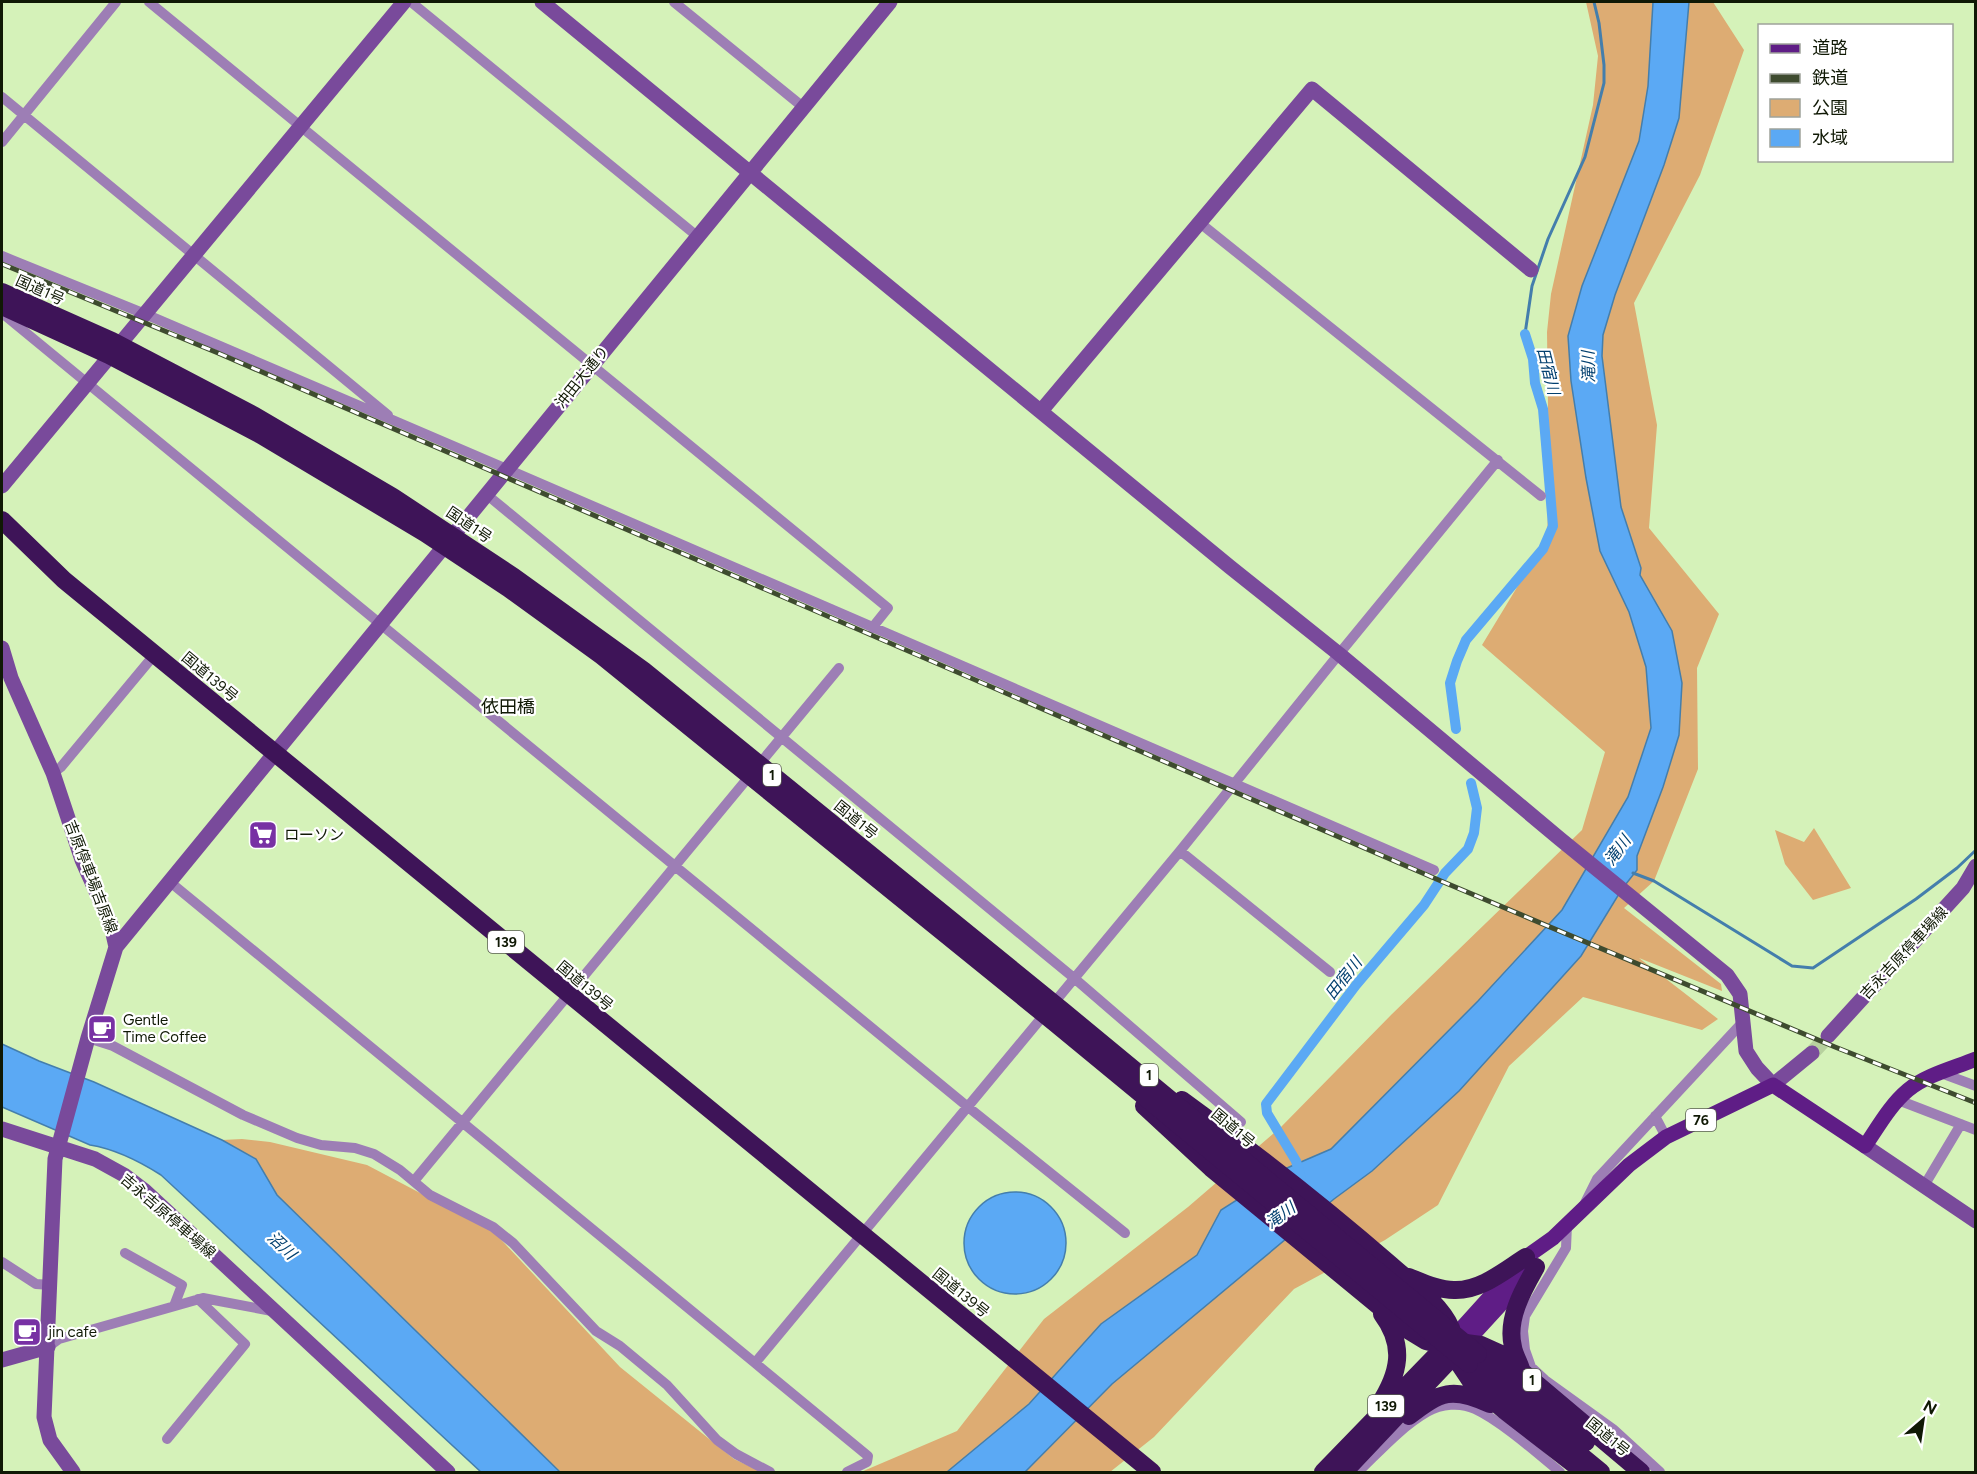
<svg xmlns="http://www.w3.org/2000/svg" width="1977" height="1474" viewBox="0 0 1977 1474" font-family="Figtree,'Noto Sans JP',sans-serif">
<rect width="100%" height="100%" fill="#d5f2b9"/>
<path fill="#ddac73" d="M1586,2H1713L1744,50L1700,175L1634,303L1657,425L1649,528L1719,614L1697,668L1698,769L1654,881L1624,908L1721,984L1722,991L1639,958L1718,1019L1702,1030L1583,997L1509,1066L1438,1205L1385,1240L1294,1289L1154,1437L1110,1472H861L957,1431L1044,1319L1188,1207L1281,1127L1392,1014L1582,830L1605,752L1482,645L1547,538L1549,485L1547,332L1551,294L1593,105L1598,56Z
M1814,828L1851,888L1813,900L1785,864L1775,830L1804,842Z
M242,1139L270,1142L367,1165L494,1232L620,1367L734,1459L762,1472H561L526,1440L277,1195L256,1159L222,1140Z"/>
<path fill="#5ba9f4" stroke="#447eac" stroke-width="1.5" d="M1653,2H1689L1679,118L1664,165L1615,295L1603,335L1602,356L1621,507L1641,568L1640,575L1672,631L1682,683L1679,735L1663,787L1637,856V870L1622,889L1581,956L1459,1091L1372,1171L1334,1199L1112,1384L1025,1472H947L1029,1404L1101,1324L1197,1255L1221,1210L1287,1168L1331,1149L1478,1001L1562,910L1628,797L1651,728L1646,667L1629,612L1600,551L1586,478L1571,381L1568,336L1582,286L1639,141L1648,86Z
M2,1044L39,1061L94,1082L222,1140L256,1159L277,1195L560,1472H481L161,1175C139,1161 115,1149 90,1145L2,1107Z
M964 1243a51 51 0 1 1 102 0a51 51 0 1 1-102 0Z"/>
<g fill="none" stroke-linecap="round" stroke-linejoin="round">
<path stroke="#447eac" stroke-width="3" d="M1525,334L1532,286L1548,239L1585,157L1604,83V65L1599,23L1594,2
M1633,873L1654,881L1792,966L1813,968L1916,899L1957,868L1976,850"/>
<path stroke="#5ba9f4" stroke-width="10" d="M1456,729L1450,683L1457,661L1466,640L1543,549L1553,526L1543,409L1535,383L1533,359L1525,334
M1301,1178L1296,1161L1267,1113L1266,1104L1356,985L1424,905L1445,873L1468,849L1474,833L1477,808L1471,783"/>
<path stroke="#b7d19e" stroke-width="15" stroke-dasharray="15 8" stroke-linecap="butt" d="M1812,1053L1828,1036"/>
<path stroke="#9d7eb5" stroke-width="10" d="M149,2L888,608L872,628
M411,2L697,236
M674,2L803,107
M2,97L388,415
M2,142L116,2
M1200,223L1541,496
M2,256L145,314L507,469L1434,870
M2,313L968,1107L1125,1233
M486,494L1074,978L1241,1122
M53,773L61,767L155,654
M1180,851L1330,972
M170,882L755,1363L1180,851L1339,654L1498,460
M88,1038L113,1046L243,1115L297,1138L321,1145L355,1148L374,1154L400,1170L430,1195L493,1227L513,1243L596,1331L620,1346L667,1385L717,1440L736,1454L770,1472
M1941,1073L1976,1086
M1898,1100L1976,1130
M1655,1116L1666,1137
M414,1181L839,668
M1924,1186L1961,1124
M1584,1205L1597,1179L1742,1023
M1567,1225L1566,1248L1525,1316L1523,1331L1525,1350L1531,1367L1545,1380L1613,1429L1660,1472
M125,1253L182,1285L174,1306
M2,1262L36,1284L51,1285
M48,1347L59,1339L203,1298L272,1311
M755,1363L868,1456L867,1462L847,1472
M167,1439L245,1344L198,1299
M1358,1472C1379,1452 1401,1427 1427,1412C1441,1404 1460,1402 1475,1409C1501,1421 1537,1453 1560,1472"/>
<path stroke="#794a9b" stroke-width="15" d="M542,2L1230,567L1339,654L1560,839L1727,975L1740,994L1746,1051L1757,1068L1773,1085L1812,1053
M1041,411L1312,89L1531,270
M2,486L404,2
M2,648L11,678L53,773L82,860L111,925L116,947L88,1038L55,1159L44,1417L50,1440L73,1472
M116,947L890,2
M1828,1036L1963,888L1976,866
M2,1129L95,1159L124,1175L145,1191L448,1472
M1865,1146L1976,1221
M2,1360L48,1347"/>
<path stroke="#5f1d86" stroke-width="15" d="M1450,1341L1526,1257L1553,1238L1629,1165L1666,1137L1773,1085L1865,1146C1878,1127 1890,1105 1908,1090C1926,1075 1954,1068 1976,1059
M1460,1349L1526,1277"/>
<path stroke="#3e1458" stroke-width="18" d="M2,520L64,580L1152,1472
M1182,1100C1254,1152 1324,1207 1391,1265C1411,1283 1440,1303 1451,1328
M1144,1106L1211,1168L1408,1330L1426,1341L1450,1347
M1409,1277C1424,1283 1439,1290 1454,1290C1481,1291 1505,1270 1526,1257
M1458,1342L1481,1345L1501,1354L1641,1472
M1454,1350L1460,1365L1472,1383L1505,1411L1584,1472
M1478,1354L1586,1442
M1469,1364L1601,1472
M1521,1369C1519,1362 1514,1354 1513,1347C1506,1319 1523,1290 1536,1267
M1379,1405C1399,1374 1406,1346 1382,1314
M1409,1416C1441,1391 1452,1387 1490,1404
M1323,1472L1450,1341
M1344,1472L1460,1349"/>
<g stroke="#3e4b2f" stroke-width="5">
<path id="rail" d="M2,264L218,353L1441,881L1835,1047L1976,1103"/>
</g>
<use href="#rail" stroke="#fff" stroke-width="3" stroke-dasharray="9" stroke-linecap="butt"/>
<path stroke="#3e1458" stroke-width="18" d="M2,292L112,341L255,416L393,497L514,577L643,670L1063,1011L1478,1354
M2,306L109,355L261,435L425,533L508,588L602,656L1055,1023L1469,1364"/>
</g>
<defs>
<g id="supermarket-square" transform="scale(1.5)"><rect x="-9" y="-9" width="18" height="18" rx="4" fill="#7831a4" stroke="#fff"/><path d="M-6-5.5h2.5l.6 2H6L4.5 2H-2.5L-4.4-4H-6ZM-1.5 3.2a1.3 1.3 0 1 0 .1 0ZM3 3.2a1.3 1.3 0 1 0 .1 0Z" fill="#fff"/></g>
<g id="cafe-square" transform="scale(1.5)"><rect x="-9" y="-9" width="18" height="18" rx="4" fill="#7831a4" stroke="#fff"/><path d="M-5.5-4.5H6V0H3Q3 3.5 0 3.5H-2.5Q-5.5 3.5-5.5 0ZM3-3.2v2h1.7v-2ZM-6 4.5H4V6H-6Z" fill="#fff"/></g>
</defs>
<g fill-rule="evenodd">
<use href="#supermarket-square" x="263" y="835"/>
<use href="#cafe-square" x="102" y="1029"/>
<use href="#cafe-square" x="27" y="1332"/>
</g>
<g text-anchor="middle" stroke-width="4.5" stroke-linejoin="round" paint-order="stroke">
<g fill="#fff" stroke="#585e50" stroke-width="1.5">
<rect x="763" y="764" width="18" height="22" rx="4.5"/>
<rect x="488" y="931" width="36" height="22" rx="4.5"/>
<rect x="1140" y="1064" width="18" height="22" rx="4.5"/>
<rect x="1686" y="1109" width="30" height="22" rx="4.5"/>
<rect x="1523" y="1369" width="18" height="22" rx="4.5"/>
<rect x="1368" y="1395" width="36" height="22" rx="4.5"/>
</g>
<g font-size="14" font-weight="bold" fill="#101905">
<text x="772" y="780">1</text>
<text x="506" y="947">139</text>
<text x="1149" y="1080">1</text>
<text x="1701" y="1125">76</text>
<text x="1532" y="1385">1</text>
<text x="1386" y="1411">139</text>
</g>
<g font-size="15" fill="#101905" stroke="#fff">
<text transform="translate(40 290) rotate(24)" y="5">国道1号</text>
<text transform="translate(582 377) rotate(-51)" y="5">沖田大通り</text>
<text transform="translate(469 525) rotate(34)" y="5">国道1号</text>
<text transform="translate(210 677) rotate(40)" y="5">国道139号</text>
<text transform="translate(856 820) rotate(39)" y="5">国道1号</text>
<text transform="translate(91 877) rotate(69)" y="5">吉原停車場吉原線</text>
<text transform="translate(1904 953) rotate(-47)" y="5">吉永吉原停車場線</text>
<text transform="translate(585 986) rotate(40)" y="5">国道139号</text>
<text transform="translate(1233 1128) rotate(40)" y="5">国道1号</text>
<text transform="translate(168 1216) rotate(41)" y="5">吉永吉原停車場線</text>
<text transform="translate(961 1293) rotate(39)" y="5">国道139号</text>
<text transform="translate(1608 1437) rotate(39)" y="5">国道1号</text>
</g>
<g font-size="15" fill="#101905" stroke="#fff" text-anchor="start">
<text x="284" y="840">ローソン</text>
<text x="123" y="1025">Gentle<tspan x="123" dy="17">Time Coffee</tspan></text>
<text x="48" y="1337">jin cafe</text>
</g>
<g font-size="16" font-style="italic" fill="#03406f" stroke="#fff">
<text transform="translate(1588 367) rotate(-92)" y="6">滝川</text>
<text transform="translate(1549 371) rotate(76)" y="6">田宿川</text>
<text transform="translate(1617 850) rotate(-53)" y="6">滝川</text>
<text transform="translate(1343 978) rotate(-52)" y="6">田宿川</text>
<text transform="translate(1280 1215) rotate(-36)" y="6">滝川</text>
<text transform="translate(282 1245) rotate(43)" y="6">沼川</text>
</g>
<g font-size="18" fill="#101905" stroke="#fff">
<text x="508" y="713">依田橋</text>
</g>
</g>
<rect width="1977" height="1474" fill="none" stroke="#101905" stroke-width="6"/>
<rect x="1758" y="24" width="195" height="138" fill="#ffffff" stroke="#9fa39b" stroke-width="1.5"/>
<rect x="1770" y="44" width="30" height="9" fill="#5f1d86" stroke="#9fa39b" stroke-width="1.5"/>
<text x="1812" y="54" font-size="18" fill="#101905">道路</text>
<rect x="1770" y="74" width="30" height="9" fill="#3e4b2f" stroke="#9fa39b" stroke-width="1.5"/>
<text x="1812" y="84" font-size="18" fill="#101905">鉄道</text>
<rect x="1770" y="99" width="30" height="18" fill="#ddac73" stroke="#9fa39b" stroke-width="1.5"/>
<text x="1812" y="114" font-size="18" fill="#101905">公園</text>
<rect x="1770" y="129" width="30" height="18" fill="#5ba9f4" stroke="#9fa39b" stroke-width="1.5"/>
<text x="1812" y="144" font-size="18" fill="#101905">水域</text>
<g transform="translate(1923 1420) rotate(29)" stroke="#ffffff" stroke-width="4.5" paint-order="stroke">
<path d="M0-4.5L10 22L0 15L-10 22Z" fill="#101905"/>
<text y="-9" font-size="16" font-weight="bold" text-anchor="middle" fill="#101905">N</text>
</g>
</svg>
